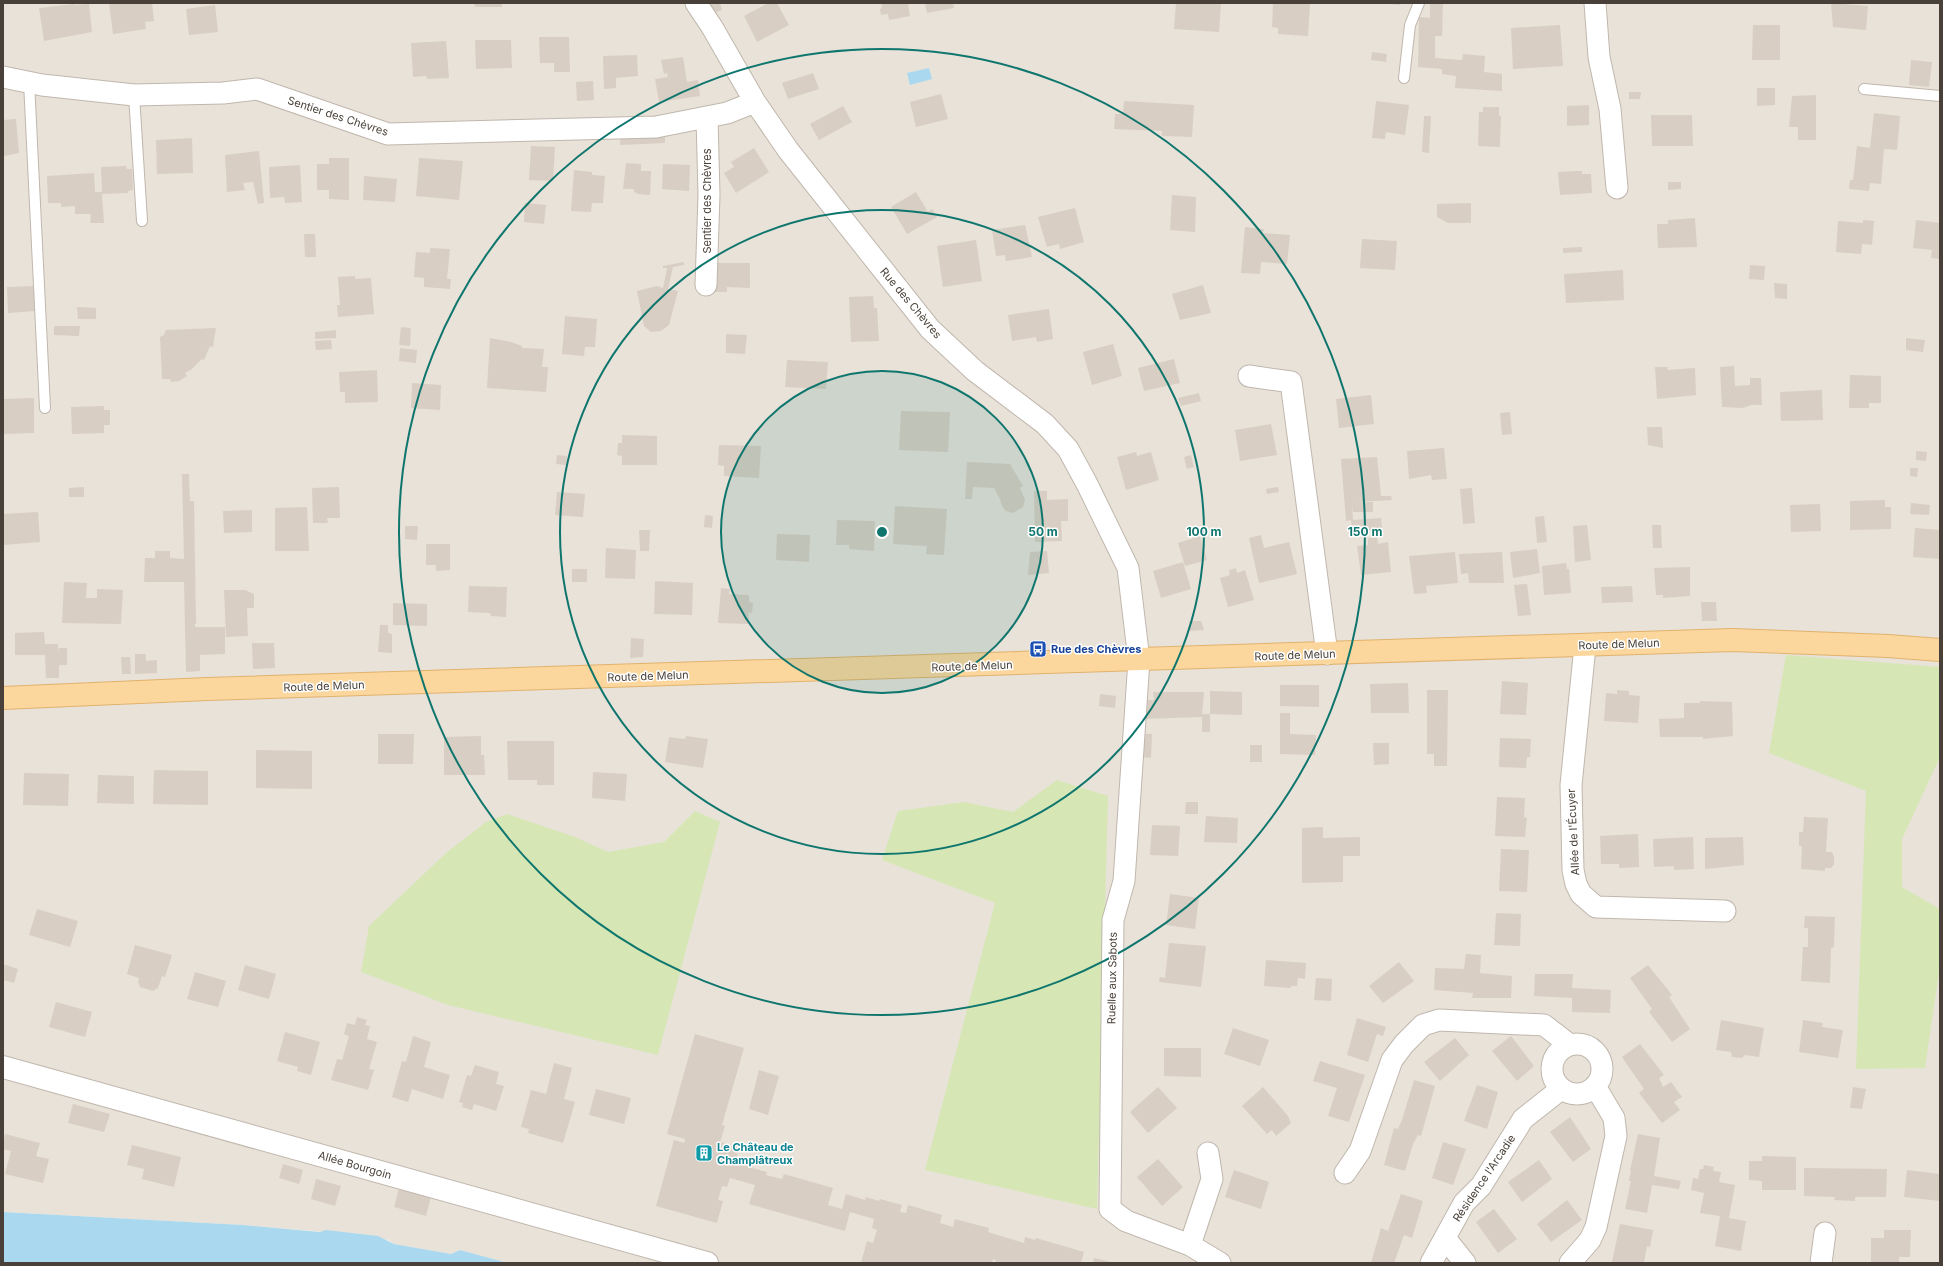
<svg xmlns="http://www.w3.org/2000/svg" width="1943" height="1266" viewBox="0 0 1943 1266" font-family="Inter,sans-serif">
<rect width="100%" height="100%" fill="#f5f1eb"/>
<path fill="#e8e2d9" d="M3,3H1940V1263H508L460,1250L451,1254L394,1244L388,1240L314,1231L243,1225L3,1212Z"/>
<path fill="#d6e7b5" d="M1786,655L1940,667V757L1902,839V887L1940,909V966L1925,1068L1856,1069L1866,791L1769,753Z
M1057,780L1108,796L1097,1209L925,1170L995,903L882,860L898,811L964,802L1013,812Z
M695,811L720,822L658,1055L448,1005L361,972L369,926L446,853L486,822L507,814L575,837L608,852L664,842Z"/>
<path fill="#aad9ef" d="M929,68L932,79L910,85L907,73Z
M3,1212L243,1225L320,1232L326,1230L378,1236L394,1244L451,1254L460,1250L508,1263H3Z"/>
<path fill="#d9cec3" d="M109,3H152L154,21L145,22L146,29L113,34Z
M474,3H502V7H475Z
M708,3H720L722,10L714,13Z
M768,3H777L789,25L757,42L744,16Z
M881,3H908L910,16L889,20L888,14L881,15L880,9L882,8Z
M925,3H953L954,8L927,13Z
M1176,3H1221L1219,32L1174,29Z
M1273,3L1310,4L1308,36L1278,34V28L1272,27Z
M1380,3H1400V5Z
M1831,3L1868,6L1866,30L1833,27Z
M74,4V5L89,4L92,32L44,41L39,8Z
M1430,4H1443L1442,36H1435V58L1462,60L1463,54L1485,56L1484,72L1502,74V91L1455,88L1456,76L1442,74V69L1418,67L1419,17L1430,18Z
M215,5L218,32L189,35L186,9Z
M1560,25L1563,66L1513,69L1511,28Z
M1753,25H1780V60H1752Z
M539,37H569L570,72H554V63H540Z
M475,40H511L512,68L476,69Z
M446,41L449,78L427,79L426,76L413,77L411,43Z
M1372,52L1387,54L1386,62L1371,60Z
M637,55L638,76L616,78V88L604,89L603,56Z
M683,57L687,82L698,80L700,96L659,102L655,79L668,77L667,73L664,74L661,60Z
M1911,60L1932,62L1929,87L1909,85Z
M813,73L819,89L788,99L782,83Z
M593,81L594,100L577,101L576,82Z
M1757,88H1775V105L1757,106Z
M1629,92H1641L1640,99H1629Z
M941,94L948,119L916,127L910,102Z
M1816,95V140H1798V127H1789L1792,96Z
M1124,101L1194,105L1192,137L1162,136V131L1114,129L1115,114H1123Z
M1376,101L1409,105L1405,135L1386,132L1385,139L1372,138Z
M1589,105V125L1567,126V106Z
M843,106L852,122L819,140L810,124Z
M1483,107H1499V116H1501L1500,147L1478,146L1479,112H1483Z
M1874,113L1900,116L1897,150L1884,149L1881,184L1870,183L1869,191L1849,189L1850,180H1853L1857,146L1870,148Z
M1651,115H1692L1693,146H1652Z
M1424,116H1431L1429,153L1422,152Z
M16,119L19,153L4,156L3,120Z
M665,132V143L620,145L621,134Z
M192,138L193,173L157,174L156,140Z
M531,146L555,147L553,181L529,180Z
M754,148L769,172L736,193L724,173L734,167L731,162Z
M259,151L264,203L258,204L253,182L243,183L245,190L227,192L225,155Z
M329,158H349V200L329,199V190H317V164H329Z
M419,158L463,161L459,200L416,196Z
M626,163L641,164V171H651L650,195L637,194V193L634,192V189H623Z
M663,164L690,165L689,191L662,189Z
M300,165L302,202L285,203L284,197L270,198L269,167Z
M126,166L127,169H132L133,190L128,191V193L102,194L104,223H90L91,214H75V206L61,207V203H48L47,176L94,173L95,192H102L101,167Z
M574,170L592,172V175L605,176L603,203H592L591,212L571,211Z
M1577,171H1582V174H1591L1592,193L1560,195L1558,172Z
M364,176L397,179L395,202L363,200Z
M1668,182H1681V189L1668,190Z
M916,192L928,212L932,209L937,217L907,234L891,207Z
M1172,195L1196,197L1195,232L1170,230Z
M525,203L546,205L544,224L524,222Z
M1471,203V223H1448L1437,217V204Z
M1075,208L1084,242L1060,249L1059,244L1047,247L1038,217Z
M1695,218L1697,247L1658,248L1657,224H1668V220Z
M1863,220L1874,221L1872,245L1862,244L1861,254L1836,252L1838,221L1863,223Z
M1916,220L1940,223V259L1931,258L1932,250L1913,248Z
M1025,225L1032,257L1006,261L1005,255L996,256L992,230Z
M1245,227L1264,229L1263,233L1290,235L1287,264L1261,262L1260,274L1241,273Z
M304,234H315L316,257H305Z
M1362,239L1397,241L1395,270L1360,268Z
M976,240L982,281L943,287L937,246Z
M1582,247V252L1563,253V248Z
M430,248L450,249L447,279H451L450,289L424,287V278L414,277L416,252L430,253Z
M684,262V265L673,267L668,289L678,291L669,325L661,331L651,332L644,326L637,291L657,286L663,288L667,268H663V266Z
M716,263H750V288L727,287V292H715Z
M1750,265L1765,266L1764,280L1749,279Z
M1623,270L1624,300L1566,303L1564,274Z
M355,276V279L371,278L374,314L338,317L337,305H340L338,277Z
M1774,283L1787,284V299L1775,298Z
M1203,285L1211,313L1180,320L1172,294Z
M34,286L35,311L8,313L7,287Z
M873,296L874,308H877L879,341L851,342L849,297Z
M77,307L96,308V319H78Z
M1049,309L1053,339L1037,342L1036,337L1012,341L1008,315Z
M565,316L597,319L595,347H585L584,356L562,354Z
M54,326H80L79,336L54,335Z
M401,327L411,328L410,346L399,345Z
M216,328L213,347L210,346L204,360L202,359L192,369L185,373L187,376L179,381L171,382L170,379H162L160,337L164,335L166,330Z
M336,330V338L315,339V332Z
M726,334L747,335L745,354L726,353Z
M490,338L511,342L522,346V348L544,349L542,367H548L546,392L487,388Z
M1906,338L1925,340L1923,352L1906,350Z
M331,340L332,349L316,350L315,341Z
M1113,344L1122,376L1092,385L1083,352Z
M400,348L417,350L416,363L399,361Z
M1174,359L1180,383L1144,391L1138,368Z
M787,360L828,362L826,389L785,387Z
M1734,366L1735,386L1750,385V378H1761L1762,405H1751L1743,408L1722,407L1720,367Z
M1655,367H1668L1667,370L1695,368L1696,395L1657,399Z
M377,370L378,402L345,403V392H340L339,372Z
M1850,375L1881,376V403H1869V408H1849Z
M412,383L441,385L440,410L411,408Z
M1822,390L1823,420L1781,421L1780,392Z
M1199,393L1201,401L1181,406L1178,398Z
M1371,395L1374,424L1339,428L1336,399Z
M34,398V433L3,434V399Z
M104,406V410H110V425H104V433L72,434L71,407Z
M901,411L950,412L948,452L899,450Z
M1510,412L1512,434L1502,435L1500,413Z
M1271,424L1277,455L1240,461L1235,430Z
M1647,427H1662L1663,448L1648,445Z
M622,435L657,436V465H622V456L617,455L618,443H622Z
M719,445L761,446L759,478L724,476V466L718,465Z
M1444,448L1447,479L1432,480L1431,475L1409,479L1407,451Z
M1916,451L1927,452L1926,461L1916,460Z
M1136,452L1137,456L1151,452L1159,480L1126,490L1117,457Z
M557,455L567,456L566,465L556,464Z
M1191,455L1194,467L1187,469L1184,457Z
M1377,457L1381,496H1391L1392,500L1357,502H1373V512H1353L1352,503L1353,520L1381,518L1382,530L1352,532L1351,520L1346,521L1341,459Z
M967,462L1010,464L1023,486L1020,488L1025,500L1023,507L1013,513L1006,511L1002,506L1000,499L994,488L973,487L972,499H965Z
M1910,468H1918L1917,477L1910,476Z
M182,474H189L190,501H194L196,624H195V627H225V654L200,655V671L186,672L184,582H144L145,558H155V551H170V558L184,559Z
M84,487V497H69V488Z
M339,487L340,518H327L328,523H313L312,488Z
M1278,487L1279,492L1267,494L1266,489Z
M1472,488L1475,523L1463,524L1460,489Z
M1034,491H1047V500L1068,499V521H1061L1062,541L1035,542Z
M557,492L585,494L583,517L555,515Z
M1885,500V507H1891V529L1850,530V501Z
M1911,503L1930,505L1929,515L1910,514Z
M1820,504L1821,531L1791,532L1790,505Z
M895,506L947,509L944,555L926,554L927,546L893,544Z
M307,507L309,551H275V508Z
M252,510V532L224,533L223,511Z
M38,512L40,542L3,545V514Z
M705,515L713,516L712,528L704,527Z
M1544,516L1547,542L1537,543L1535,517Z
M837,520L875,521L874,551L849,549V545H836Z
M1587,525L1591,560L1575,562L1573,526Z
M1652,525H1661L1662,548H1653Z
M405,526H418L417,540L405,539Z
M1915,528L1940,530V559L1913,557Z
M639,530H650L649,551H640Z
M777,534L810,535L809,562L776,560Z
M1261,535L1264,548L1289,542L1297,574L1259,583L1249,538Z
M1200,536L1207,560L1185,566L1178,543Z
M1377,537L1378,544L1388,542L1391,572L1361,575L1357,546L1368,545V538Z
M426,544H450V570L436,571V565H426Z
M606,548L636,550L635,579L605,578Z
M1537,549L1540,573L1513,578L1510,552Z
M1047,551L1049,573L1028,575L1030,552Z
M1455,552L1458,583L1426,586L1427,593L1414,594L1409,556Z
M1502,552L1504,583H1469L1468,573L1461,574L1459,554Z
M1183,562L1191,589L1161,598L1153,571Z
M1566,563L1567,569H1569L1571,593L1544,595L1542,566Z
M1690,567V596L1663,598V595H1656L1654,568Z
M1236,568L1237,573L1245,570L1254,600L1228,607L1220,578L1230,575L1229,570Z
M572,569H587V582H572Z
M655,581L693,583L692,615L654,614Z
M64,582L87,583L86,598H97V589L123,590L121,624L62,623Z
M1527,584L1531,615L1518,616L1514,585Z
M469,586L507,587L506,617L491,616L490,613L468,612Z
M1632,586L1633,602L1602,603L1601,587Z
M721,588L730,589L729,594L749,595V602L753,603L752,613L749,612L748,624L718,623Z
M224,590H245L254,594V608H247L248,636L226,637Z
M1701,602H1716L1717,621H1702Z
M393,603L427,604V626L393,625Z
M1189,621H1201L1204,630L1190,631Z
M380,625H388V633L392,634V653L378,652Z
M44,632L45,644H58V652L59,648H67V665H59V678H46L45,655H15V633Z
M631,638L644,639L643,657L630,658Z
M252,643H274L275,668L253,669Z
M135,654H146V661L157,660V673L135,674Z
M121,657H130L131,674H122Z
M1502,681L1528,683L1526,715L1500,714Z
M1408,683L1409,713H1371L1370,684Z
M1280,685H1319V707L1280,706Z
M1427,690H1448L1447,766H1434V754H1427Z
M1617,690L1629,691V695L1640,696L1638,723L1604,721L1606,693L1617,694Z
M1210,691L1242,692V715L1210,714Z
M1153,692H1204L1202,714H1210V732H1202V717L1142,719L1143,700H1154Z
M1100,694L1116,696L1115,708L1099,706Z
M1700,701L1732,702L1733,736L1703,739V737H1660L1659,719L1684,718V703H1700Z
M1280,713H1290V734L1316,735L1315,755L1280,754Z
M378,734H414L413,764H378Z
M1141,734H1152L1151,758L1140,757Z
M481,736V755H484L485,775H444V737Z
M686,736L708,739L703,768L665,762L669,737L685,739Z
M1500,738L1531,739L1530,757H1527L1526,768L1499,767Z
M507,741H554V785H537V780H508Z
M1373,743H1389V764L1374,765Z
M1250,745H1262V762H1250Z
M256,750L312,751V789L256,788Z
M154,770L208,771V805L153,804Z
M593,772L627,774L625,801L592,798Z
M24,773L69,774L68,806L23,805Z
M98,775L134,776V804L97,803Z
M1497,797L1525,798L1524,817L1527,818L1525,837L1495,836Z
M1186,802H1198V814H1185Z
M1206,816L1238,818L1237,843L1204,842Z
M1804,817L1828,818L1826,852H1832L1834,857V864L1831,868H1825V871L1801,869L1802,846H1799V832H1803Z
M1152,825L1180,826L1178,856L1150,855Z
M1323,827V838L1360,837V856H1343V882L1302,883V828Z
M1638,834L1639,867L1619,868V864H1601L1600,836Z
M1693,837L1694,869L1674,870V866L1654,867L1653,839Z
M1743,837L1744,865L1705,869V838Z
M1501,849L1529,850L1527,892L1499,891Z
M1170,894L1199,898L1195,929L1166,925Z
M37,909L78,921L70,947L29,935Z
M1496,913L1521,914L1520,946L1494,945Z
M1805,916L1835,917L1834,947L1831,948L1830,983L1801,981L1803,947H1808V928H1804Z
M1169,943L1206,946L1201,987L1159,982L1160,977L1165,978Z
M135,945L172,955L165,977L162,976L158,988L153,991L140,987L138,982L139,978L127,974Z
M1466,954L1481,955L1480,973L1512,976L1511,998H1472L1473,993L1434,990L1435,968L1464,969Z
M1266,960L1306,963L1305,979L1298,978L1297,986H1291V988L1264,986Z
M1399,962L1414,981L1383,1003L1369,986Z
M3,964L18,969L14,983L3,980Z
M245,965L276,974L269,999L238,990Z
M1648,965L1672,995L1669,997L1690,1029L1672,1042L1649,1012L1652,1009L1630,978Z
M195,972L226,981L218,1007L187,999Z
M1535,974H1573L1572,988L1611,990L1610,1013L1572,1012V998L1534,996Z
M1316,978L1332,979L1331,1001L1314,1000Z
M56,1002L92,1012L85,1037L49,1027Z
M357,1017L367,1020L365,1025L370,1026L367,1039L377,1042L369,1069L374,1070L368,1090L331,1080L337,1059L342,1060L349,1036L344,1034L347,1023L355,1025Z
M1357,1018L1386,1027L1383,1036L1377,1034L1368,1062L1347,1055Z
M1721,1020L1764,1028L1759,1057L1745,1055L1742,1058L1732,1057L1731,1052L1716,1050Z
M1803,1020L1823,1023L1822,1027L1843,1030L1838,1058L1799,1052Z
M1233,1028L1269,1040L1260,1066L1224,1054Z
M285,1032L320,1042L311,1075L297,1071L298,1067L277,1061Z
M695,1034L744,1048L722,1125L725,1126L720,1142L739,1147L736,1160L753,1165L752,1168L767,1172L766,1175L782,1179L784,1174L833,1188L828,1205L842,1209L846,1194L865,1200L866,1197L879,1201L880,1199L902,1205L900,1212L906,1213L908,1205L942,1215L940,1223L953,1227L955,1219L989,1228L988,1232L1024,1243L1025,1237L1035,1240L1036,1238L1084,1252L1081,1263H995L996,1260L993,1259L992,1263H861L867,1241L873,1243L877,1230L872,1228L874,1219L850,1212L845,1231L749,1204L755,1185L730,1178L727,1187L722,1186L718,1200L723,1201L717,1223L656,1206L674,1140L684,1143L685,1139L667,1134Z
M413,1036L431,1042L424,1067L450,1075L443,1099L412,1089L408,1102L392,1097L402,1061L406,1062Z
M1511,1036L1534,1066L1517,1081L1492,1051Z
M1455,1038L1469,1055L1440,1081L1424,1062Z
M1640,1044L1664,1075L1659,1078L1663,1087L1671,1082L1682,1097L1674,1102L1680,1110L1662,1123L1639,1093L1644,1089L1622,1057Z
M1164,1048H1201V1077L1164,1076Z
M1320,1061L1365,1075L1349,1122L1328,1116L1337,1088L1313,1081Z
M554,1063L572,1068L564,1099L575,1102L563,1143L528,1133L529,1129L521,1127L531,1090L546,1094Z
M475,1065L499,1072L496,1084L504,1086L496,1111L474,1104L472,1110L462,1107L463,1103L459,1102L467,1075L471,1076Z
M759,1070L779,1076L768,1115L749,1109Z
M1414,1080L1435,1086L1421,1136L1418,1135L1413,1144L1405,1171L1384,1165L1394,1128L1398,1129L1402,1120Z
M1477,1085L1498,1092L1487,1129L1464,1121Z
M1158,1087L1177,1108L1148,1133L1130,1112Z
M1263,1087L1288,1116L1291,1123L1276,1136L1272,1130L1267,1134L1242,1106Z
M1853,1087L1866,1089L1862,1109L1850,1108Z
M596,1089L631,1098L624,1124L589,1115Z
M73,1104L110,1114L104,1132L68,1123Z
M1570,1117L1591,1149L1573,1162L1550,1132Z
M5,1134L40,1143L36,1156L49,1159L43,1183L5,1174L11,1151L3,1149Z
M1638,1134L1660,1138L1654,1176L1681,1181L1679,1189L1652,1185L1647,1213L1625,1209L1631,1181H1629L1631,1171H1630Z
M1443,1142L1466,1149L1453,1185L1432,1178Z
M132,1145L181,1157L174,1187L142,1179L144,1169L127,1165Z
M1762,1156L1796,1157V1190H1762V1181L1749,1180V1161H1762Z
M1158,1159L1183,1187L1162,1206L1137,1177Z
M1539,1160L1552,1179L1522,1202L1508,1182Z
M283,1164L303,1170L299,1184L279,1178Z
M1704,1165L1714,1167L1713,1171L1721,1172L1719,1182L1735,1185L1729,1218L1746,1221L1741,1251L1715,1246L1720,1216L1700,1213L1704,1193L1691,1190L1693,1178L1698,1179L1700,1169H1703Z
M1804,1168L1887,1169L1886,1197H1855V1201L1834,1200L1835,1197L1804,1196Z
M1234,1170L1269,1182L1261,1209L1225,1197Z
M1907,1170L1940,1174V1201L1904,1197Z
M316,1179L341,1186L335,1206L311,1199Z
M399,1188L431,1197L426,1216L394,1207Z
M1401,1194L1423,1201L1412,1238L1404,1235L1394,1263H1371L1381,1228L1388,1231Z
M1567,1200L1582,1220L1551,1242L1537,1224Z
M1494,1209L1517,1239L1498,1253L1476,1222Z
M1620,1224L1653,1230L1650,1247L1647,1246L1644,1262H1612Z
M1884,1230H1911L1910,1257H1899V1263H1871V1238H1884Z
M1094,1258L1112,1262V1263H1093Z"/>
<g fill="none" stroke-linecap="round" stroke-linejoin="round">
<g stroke="#c0b7ad" stroke-width="12">
<path id="service" d="M1404,78L1410,25L1419,3
M29,82L45,408
M1864,89L1940,96
M134,95L142,221"/>
</g>
<g stroke="#c0b7ad" stroke-width="23">
<path id="minor" d="M696,3L712,27L755,102L788,150L930,329L975,371L1045,424L1068,449L1087,484L1128,568L1139,660L1124,881L1113,920L1110,1209L1126,1221L1190,1245L1220,1263
M1595,3L1599,57L1610,109L1617,188
M3,77L42,85L134,95L223,93L257,89L388,134L656,127L727,113L755,102
M706,285L709,195L707,117
M1249,376L1291,382L1327,654
M1585,646L1571,785L1573,870L1576,884L1581,894L1596,907L1725,911
M1552 1069a25 25 0 1 1 50 0a25 25 0 1 1-50 0Z
M1345,1173L1360,1151L1392,1060L1404,1044L1423,1025L1439,1020L1544,1025L1570,1045
M1445,1238L1465,1263
M1190,1245L1212,1179L1208,1153
M1431,1263L1464,1203L1481,1186L1523,1119L1561,1089
M1570,1263L1590,1240L1596,1227L1616,1136L1614,1118L1595,1086
M1821,1263L1825,1233"/>
</g>
<g stroke="#c0b7ad" stroke-width="24">
<path id="tertiary" d="M3,1067L707,1263"/>
</g>
<g stroke="#e1b26d" stroke-width="24">
<path id="primary" d="M3,698L207,689L1732,640L1888,646L1940,650"/>
</g>
<use href="#service" stroke="#fff" stroke-width="10"/>
<use href="#minor" stroke="#fff" stroke-width="21"/>
<use href="#tertiary" stroke="#fff" stroke-width="22"/>
<use href="#primary" stroke="#fbd79d" stroke-width="22"/>
</g>
<circle cx="882" cy="532" r="161" fill="#0f766e" fill-opacity=".12"/>
<g fill="none" stroke="#0f766e" stroke-width="2">
<circle cx="882" cy="532" r="161"/>
<circle cx="882" cy="532" r="322"/>
<circle cx="882" cy="532" r="483"/>
</g>
<defs>
<g id="bus-square" transform="scale(0.9)"><rect x="-9" y="-9" width="18" height="18" rx="4" fill="#1a4fb4" stroke="#fff"/><path d="M-5-6H5V4H4V6H2V4H-2V6H-4V4H-5ZM-3.5-4V0h7V-4ZM-3.5 1.2v1.5H-2V1.2ZM2 1.2v1.5H3.5V1.2Z" fill="#fff"/></g>
<g id="building-square" transform="scale(0.9)"><rect x="-9" y="-9" width="18" height="18" rx="4" fill="#0f9aa8" stroke="#fff"/><path d="M-4-6H4V6H1V3H-1V6H-4ZM-2.5-4.3h1.7v1.8h-1.7ZM.8-4.3h1.7v1.8H.8ZM-2.5-1h1.7V.8h-1.7ZM.8-1h1.7V.8H.8Z" fill="#fff"/></g>
</defs>
<g fill-rule="evenodd">
<use href="#bus-square" x="1038" y="649"/>
<use href="#building-square" x="704" y="1153"/>
</g>
<g text-anchor="middle" stroke-width="3" stroke-linejoin="round" paint-order="stroke">
<g font-size="11" fill="#494139" stroke="#fff">
<text transform="translate(338 116) rotate(18)" y="4">Sentier des Chèvres</text>
<text transform="translate(707 201) rotate(-90)" y="4">Sentier des Chèvres</text>
<text transform="translate(911 303) rotate(50)" y="4">Rue des Chèvres</text>
<text transform="translate(1619 644) rotate(-2)" y="4">Route de Melun</text>
<text transform="translate(1295 655) rotate(-2)" y="4">Route de Melun</text>
<text transform="translate(972 666) rotate(-2)" y="4">Route de Melun</text>
<text transform="translate(648 676) rotate(-2)" y="4">Route de Melun</text>
<text transform="translate(324 686) rotate(-2)" y="4">Route de Melun</text>
<text transform="translate(1573 832) rotate(-93)" y="4">Allée de l'Écuyer</text>
<text transform="translate(1112 978) rotate(-89)" y="4">Ruelle aux Sabots</text>
<text transform="translate(355 1165) rotate(16)" y="4">Allée Bourgoin</text>
<text transform="translate(1484 1178) rotate(-56)" y="4">Résidence l'Arcadie</text>
</g>
<g font-size="11" font-weight="bold" fill="#164399" stroke="#fff" text-anchor="start">
<text x="1051" y="653">Rue des Chèvres</text>
</g>
<g font-size="11" font-weight="bold" fill="#0d838f" stroke="#fff" text-anchor="start">
<text x="717" y="1151">Le Château de<tspan x="717" dy="13">Champlâtreux</tspan></text>
</g>
</g>
<circle cx="882" cy="532" r="6" fill="#0f766e" stroke="#fff" stroke-width="2"/>
<g font-size="12" text-anchor="middle" font-weight="bold" fill="#0f766e" stroke="#fff" stroke-width="3" stroke-linejoin="round" paint-order="stroke">
<text x="1043" y="536">50 m</text>
<text x="1204" y="536">100 m</text>
<text x="1365" y="536">150 m</text>
</g>
<rect width="1943" height="1266" fill="none" stroke="#494139" stroke-width="8"/>
</svg>
